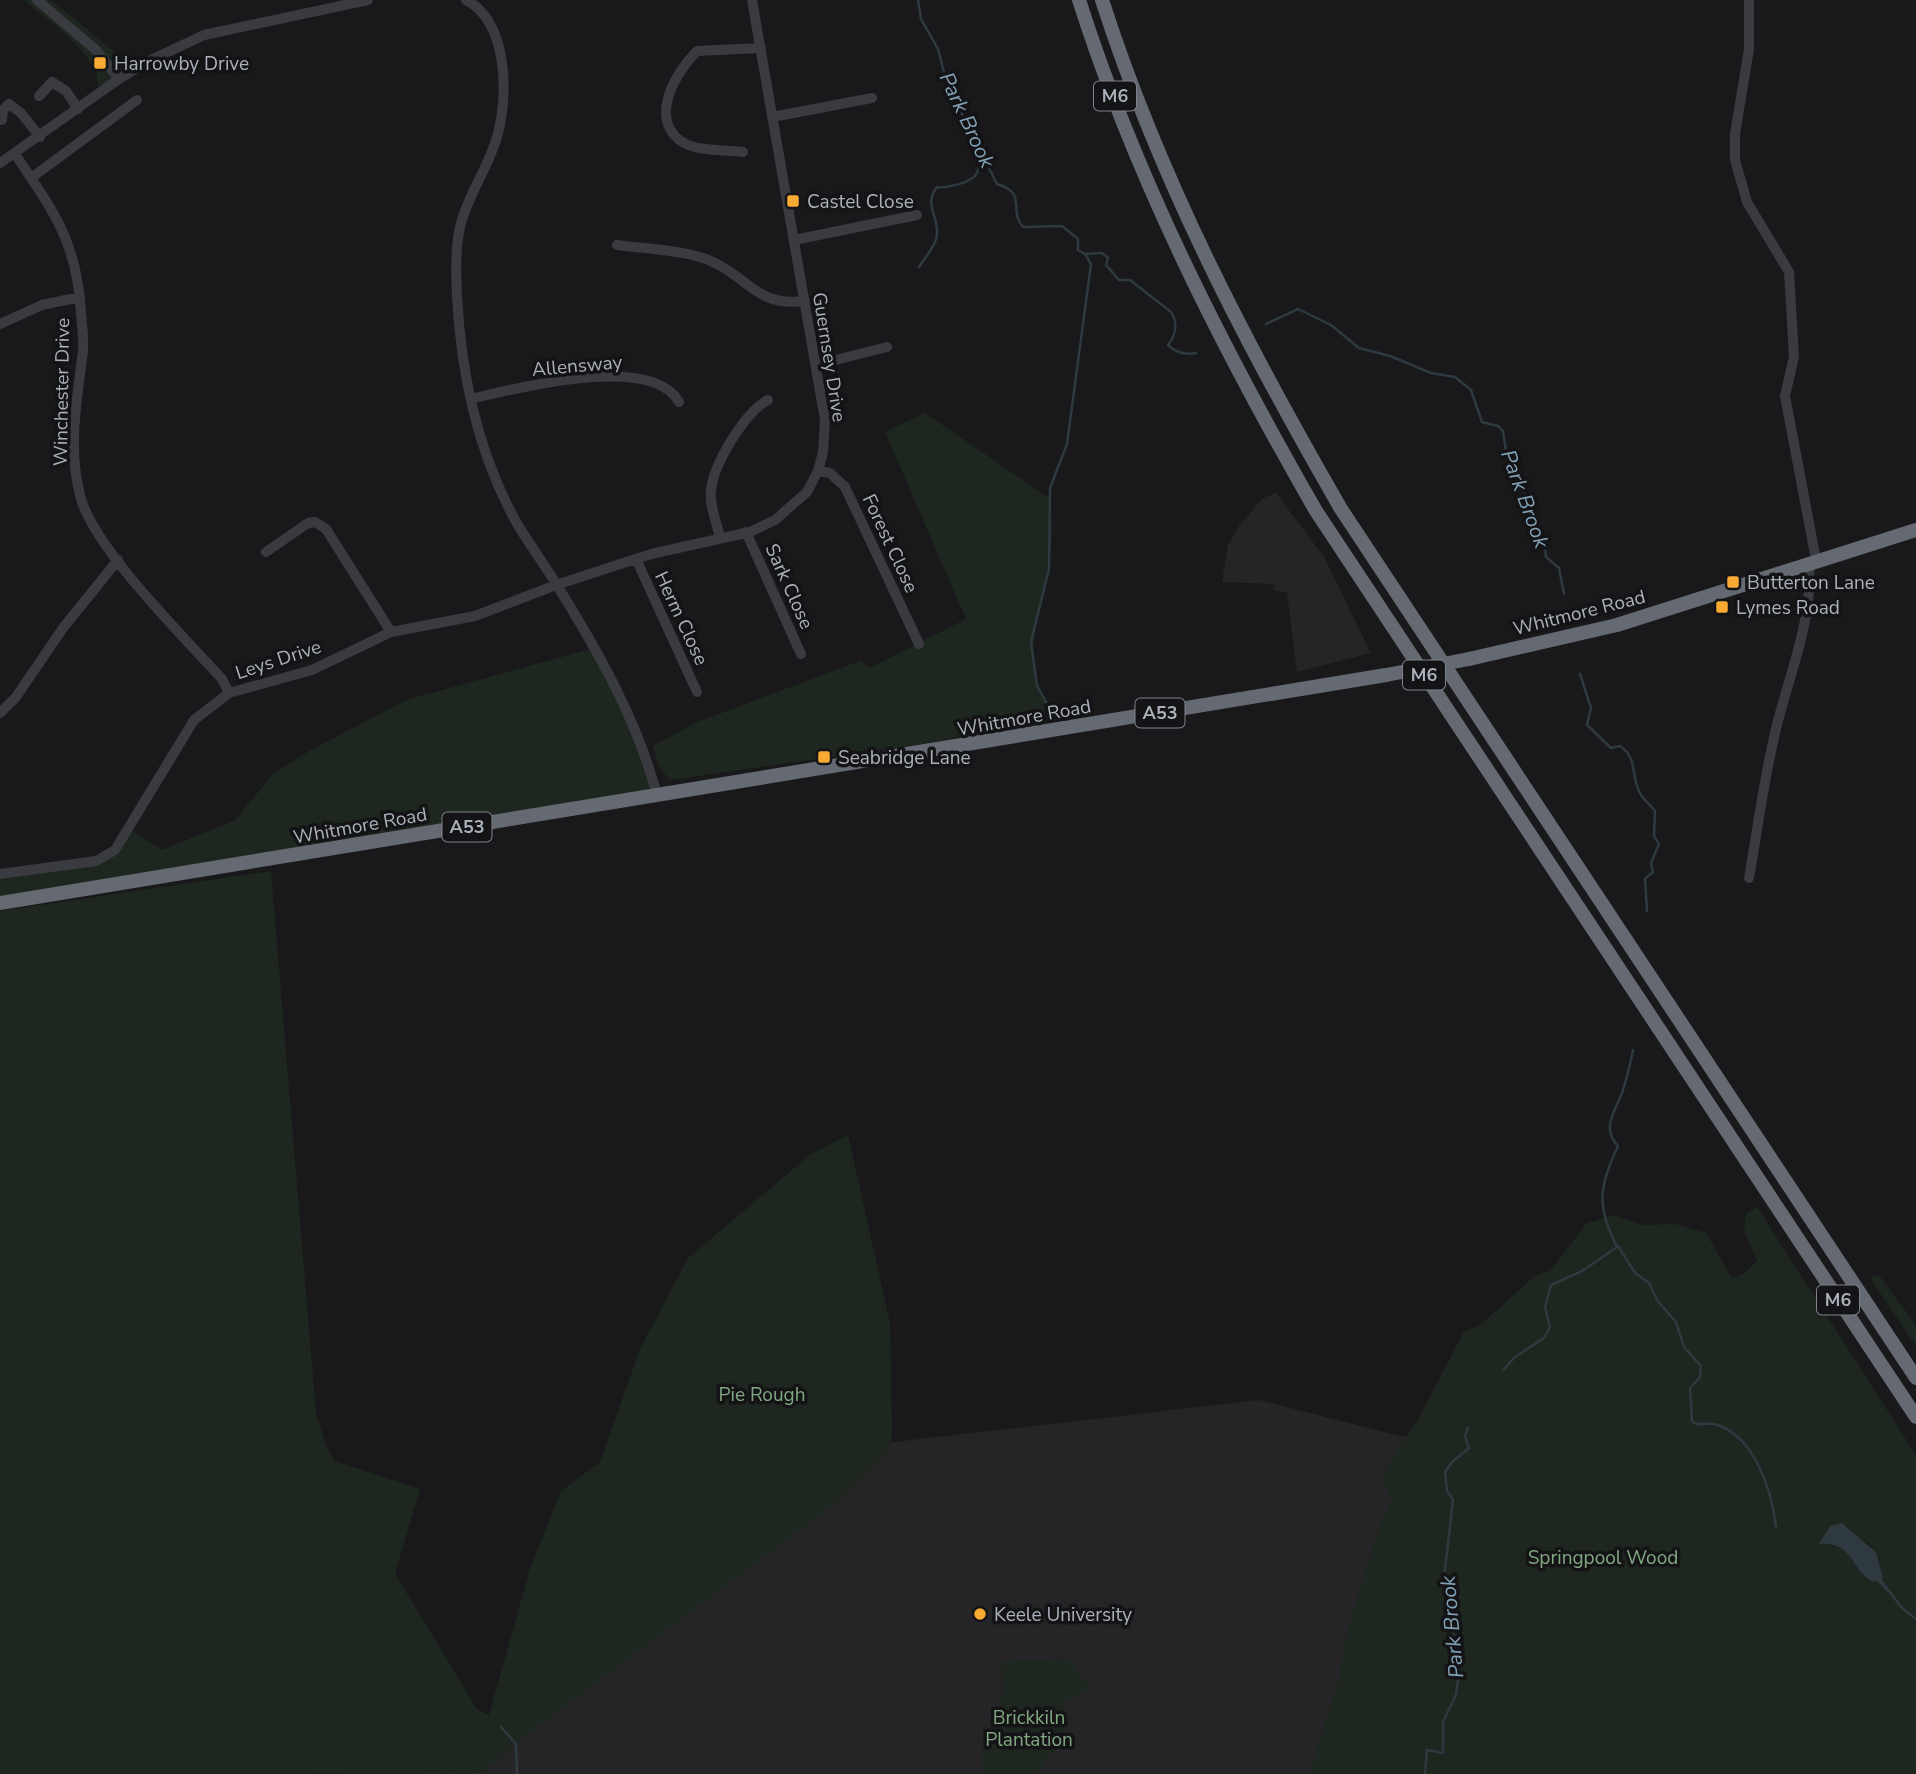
<svg xmlns="http://www.w3.org/2000/svg" width="1916" height="1774" viewBox="0 0 1916 1774" font-family="'Nunito Sans',sans-serif">
<rect width="100%" height="100%" fill="#19191b"/>
<path fill="#252528" d="M1276,493L1324,557L1371,653L1297,672L1287,592L1275,591L1273,584L1222,582L1228,545L1239,526L1263,498Z
M1259,1400L1408,1438L1444,1774H334L464,1772L503,1736L588,1477Z"/>
<path fill="#1e271f" fill-rule="evenodd" d="M24,0H51L136,69L101,93C96,85 99,79 96,72C81,42 49,21 24,0Z
M925,413L1049,498C1067,582 1001,636 1056,719L921,744L670,780L659,767L653,746L695,723L860,661L870,668L966,619L885,432Z
M594,648L611,679L657,796L0,903V874L106,857L128,828L162,850L234,821L274,773L309,751L406,700Z
M271,871L316,1414L326,1446L335,1461L420,1489L395,1574L477,1709L489,1715L530,1569L561,1491L600,1462L640,1349L688,1258L811,1154L848,1135L890,1323L892,1435L888,1451L831,1507L511,1747L483,1773L0,1774V911Z
M1757,1207L1916,1455V1774H1309L1338,1683L1348,1627L1378,1532L1392,1500L1381,1480L1391,1459L1419,1418L1464,1331L1479,1326L1536,1275L1550,1271L1586,1224L1613,1215L1642,1225L1675,1224L1706,1233L1732,1278L1743,1274L1757,1261L1744,1230L1746,1214ZM1830,1526H1847C1854,1537 1867,1540 1874,1550C1879,1557 1881,1569 1883,1578L1873,1582C1849,1571 1855,1542 1820,1544Z
M1878,1274L1916,1325V1346L1870,1278Z
M1068,1658L1090,1687L1065,1702L1063,1740L1035,1774H982V1739L998,1717L1003,1690L1001,1662Z"/>
<path fill="#2e3940" d="M1842,1523L1876,1552L1883,1578L1873,1582C1850,1571 1854,1541 1819,1544L1830,1526Z"/>
<g fill="none" stroke-linecap="round" stroke-linejoin="round">
<path stroke="#2e3940" stroke-width="2.5" d="M918,0L921,19L938,49L947,84L997,184C1028,193 1008,210 1023,227L1062,226L1078,239V250L1085,254L1102,253L1108,258L1106,265L1119,280H1130L1171,312C1178,323 1176,335 1168,345C1176,353 1185,355 1196,353
M919,267C925,257 938,244 937,231C937,214 924,203 937,187C947,188 972,183 977,173C979,169 980,160 981,155
M1266,324L1298,309L1331,325L1359,348L1390,356L1431,373L1455,377L1471,390L1482,422L1498,426L1503,431L1508,465L1518,478L1544,537L1546,557L1559,568L1564,594
M1580,674L1591,708L1587,725L1611,748L1620,746C1639,759 1630,776 1640,793C1643,800 1651,805 1655,811L1654,836L1659,844L1651,863L1653,872L1645,879L1647,911
M1056,719L1037,686L1031,642L1049,569L1050,488L1067,444L1091,264L1085,254
M1618,1246L1635,1273L1649,1283L1657,1300L1676,1322L1684,1347L1701,1366L1700,1377L1690,1388L1692,1421L1696,1424C1702,1424 1712,1423 1718,1425C1756,1439 1772,1492 1776,1527
M1504,1369L1515,1357L1544,1338L1550,1327L1545,1307L1551,1285L1582,1271L1617,1247C1596,1206 1599,1186 1618,1146C1603,1131 1612,1115 1619,1100C1626,1085 1630,1065 1633,1050
M1876,1578L1888,1591
M1879,1578L1902,1608L1916,1619
M501,1727L516,1744L517,1774
M1425,1774L1427,1750L1443,1753V1722L1456,1695L1459,1670L1444,1578L1453,1500L1447,1491L1445,1472L1452,1462L1469,1448L1465,1436L1468,1428"/>
<path stroke="#3a3b40" stroke-width="10" d="M37,0L96,50L119,79L149,61L204,35L368,0
M466,0C509,22 509,100 496,140C487,169 469,194 461,223C455,245 456,273 457,296C461,373 478,452 515,520C527,541 542,561 555,582C596,648 638,720 657,796
M1749,0V49L1735,134V160L1747,202L1789,272L1794,357L1785,396L1816,560
M39,96L52,82L66,91L78,109
M772,117L872,98
M2,120L3,110L9,104L21,113L40,137
M743,152C726,150 698,151 684,143C647,121 675,73 697,51L761,48
M15,154C54,212 77,242 81,313C82,326 84,339 83,351C77,401 67,449 81,499C96,550 184,637 222,679L229,693
M0,163L119,79
M31,178L137,100
M794,240L917,215
M617,245C644,249 689,250 713,262C750,279 757,307 805,301
M0,324L42,305L80,297
M816,365L887,347
M471,399C516,388 652,353 679,402
M818,471L830,473L845,487L919,644
M746,532L801,654
M720,538C717,523 709,505 711,490C714,463 745,412 768,400
M266,552L308,523L315,522L326,529L391,632
M636,559L697,692
M0,713L16,697L63,628L118,560
M0,874L96,861L115,850L194,720L229,693L312,670L391,632L475,616L556,585L651,554L750,532L775,520L807,492L818,471L823,452L825,420L752,0
M1749,878C1758,827 1764,776 1777,725C1790,672 1813,620 1809,563"/>
<path stroke="#656971" stroke-width="14" d="M1079,0C1136,179 1223,349 1316,511L1916,1417
M1102,0C1160,180 1247,346 1341,509L1916,1378
M1469,659L1617,625L1916,530
M0,903L1386,675"/>
<path stroke="#656971" stroke-width="14" d="M1386,675L1469,659"/>
</g>
<g fill="#f9aa33" stroke="#141416" stroke-width="2.5">
<rect x="93" y="56" width="14" height="14" rx="3.5"/>
<rect x="786" y="194" width="14" height="14" rx="3.5"/>
<rect x="1726" y="575" width="14" height="14" rx="3.5"/>
<rect x="1715" y="600" width="14" height="14" rx="3.5"/>
<rect x="817" y="750" width="14" height="14" rx="3.5"/>
<circle cx="980" cy="1614" r="7"/>
</g>
<g text-anchor="middle" stroke-width="7" stroke-linejoin="round" paint-order="stroke">
<g fill="#141416" stroke="#7e828a" stroke-width="2">
<rect x="1094" y="81.5" width="42" height="29" rx="5"/>
<rect x="1403" y="660.5" width="42" height="29" rx="5"/>
<rect x="1135.5" y="698.5" width="49" height="29" rx="5"/>
<rect x="442.5" y="812.5" width="49" height="29" rx="5"/>
<rect x="1817" y="1285.5" width="42" height="29" rx="5"/>
</g>
<g font-size="18" font-weight="bold" fill="#abb1bb">
<text x="1115" y="102">M6</text>
<text x="1424" y="681">M6</text>
<text x="1160" y="719">A53</text>
<text x="467" y="833">A53</text>
<text x="1838" y="1306">M6</text>
</g>
<g font-size="19" fill="#abb1bb" stroke="#141416" text-anchor="start">
<text x="114" y="70">Harrowby Drive</text>
<text x="807" y="208">Castel Close</text>
<text x="1747" y="589">Butterton Lane</text>
<text x="1736" y="614">Lymes Road</text>
<text x="838" y="764">Seabridge Lane</text>
<text x="994" y="1621">Keele University</text>
</g>
<g font-size="19" fill="#abb1bb" stroke="#141416">
<text transform="translate(830 357) rotate(81)" y="7">Guernsey Drive</text>
<text transform="translate(577 365) rotate(-5)" y="7">Allensway</text>
<text transform="translate(61 392) rotate(-89)" y="7">Winchester Drive</text>
<text transform="translate(891 543) rotate(65)" y="7">Forest Close</text>
<text transform="translate(790 586) rotate(66)" y="7">Sark Close</text>
<text transform="translate(1579 612) rotate(-14)" y="7">Whitmore Road</text>
<text transform="translate(682 618) rotate(65)" y="7">Herm Close</text>
<text transform="translate(278 659) rotate(-18)" y="7">Leys Drive</text>
<text transform="translate(1024 717) rotate(-10)" y="7">Whitmore Road</text>
<text transform="translate(360 825) rotate(-10)" y="7">Whitmore Road</text>
</g>
<g font-size="19" fill="#81a781" stroke="#141416">
<text x="762" y="1401">Pie Rough</text>
<text x="1603" y="1564">Springpool Wood</text>
<text x="1029" y="1724">Brickkiln<tspan x="1029" dy="22">Plantation</tspan></text>
</g>
<g font-size="21" font-style="italic" fill="#81a1b7" stroke="#141416">
<text transform="translate(967 120) rotate(65)" y="7">Park Brook</text>
<text transform="translate(1525 499) rotate(70)" y="7">Park Brook</text>
<text transform="translate(1452 1627) rotate(-95)" y="7">Park Brook</text>
</g>
</g>
</svg>
